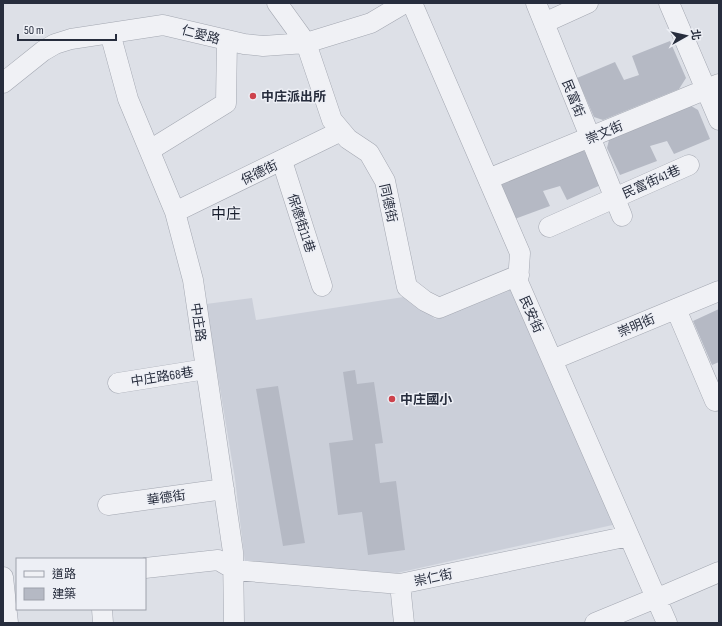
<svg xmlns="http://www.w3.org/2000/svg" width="722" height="626" viewBox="0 0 722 626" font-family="'Sofia Sans Condensed','Noto Sans TC',sans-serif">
<rect width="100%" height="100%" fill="#dde0e7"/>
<path fill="#cbcfd9" d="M513,285L617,524L397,573L245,563L235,479L206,304L252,298L256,320L410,296L435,319Z"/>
<path fill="#b5b9c4" d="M670,41L686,78L679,89L603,120L594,117L577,78L615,62L624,80L639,75L632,56Z
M688,104L698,110L710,139L674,154L667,141L650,146L657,161L620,175L607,148L610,136Z
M581,149L591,156L603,184L567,200L560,186L543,191L550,206L512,220L499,194L503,181Z
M719,309V362L712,365L693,321Z
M355,370L357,384L374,382L383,443L375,444L380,483L396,481L405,550L368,555L362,512L338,515L329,443L353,440L343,372Z
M278,386L305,543L283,546L256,389Z"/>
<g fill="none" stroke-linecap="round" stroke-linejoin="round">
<g stroke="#a3a7b1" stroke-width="21">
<path id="minor" d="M277,3L306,43L332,120L348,139L369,153L385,181L407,287L425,301L439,308L519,275
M412,3L520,253L518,282L667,623
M536,3L622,216
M669,3L719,120
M544,23L588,3
M110,33L128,99L175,212L193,280L233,552L234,623
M3,83L43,51L55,44L71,39L163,25L244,44L263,46L306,43L371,23L405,3
M150,150L226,103L227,40
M282,161L322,286
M488,179L719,84
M175,212L341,131
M549,227L689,165
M676,309L715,401
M552,360L719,291
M118,383L206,369
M108,505L224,489
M145,568L218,560L235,570L400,584L629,536
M3,577L8,623
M400,584L404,623
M656,599L719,572
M102,609L103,623
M595,623L646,602"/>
</g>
<use href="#minor" stroke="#f0f1f5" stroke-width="20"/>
</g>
<g fill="#cd424c" stroke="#edeff5" stroke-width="1.5">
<circle cx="253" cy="96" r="4"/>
<circle cx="392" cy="399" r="4"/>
</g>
<g text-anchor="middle" stroke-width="3" stroke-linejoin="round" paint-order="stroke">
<g font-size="13" fill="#272d3d" stroke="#edeff5">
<text transform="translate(201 34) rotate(15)" y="5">仁愛路</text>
<text transform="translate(574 98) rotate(68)" y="5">民富街</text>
<text transform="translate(604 132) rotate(-23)" y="5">崇文街</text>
<text transform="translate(259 172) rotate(-26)" y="5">保德街</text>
<text transform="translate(651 181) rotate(-24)" y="5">民富街41巷</text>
<text transform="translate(389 203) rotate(77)" y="5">同德街</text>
<text transform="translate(302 223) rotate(72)" y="5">保德街11巷</text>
<text transform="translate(532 314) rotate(66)" y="5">民安街</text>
<text transform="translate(199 322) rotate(82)" y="5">中庄路</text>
<text transform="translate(636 325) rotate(-23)" y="5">崇明街</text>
<text transform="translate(162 376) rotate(-9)" y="5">中庄路68巷</text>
<text transform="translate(166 497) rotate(-8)" y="5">華德街</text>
<text transform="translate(433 577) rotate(-12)" y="5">崇仁街</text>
</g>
<g font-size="13" font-weight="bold" fill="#272d3d" stroke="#edeff5" text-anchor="start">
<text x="261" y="101">中庄派出所</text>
<text x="400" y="404">中庄國小</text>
</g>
<g font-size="15" fill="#191f2e" stroke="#edeff5">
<text x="226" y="219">中庄</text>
</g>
</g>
<rect width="722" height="626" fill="none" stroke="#272d3d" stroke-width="8"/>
<rect x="16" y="558" width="130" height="52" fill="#edeff5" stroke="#9ea1ab"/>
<rect x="24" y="571" width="20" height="6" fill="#f0f1f5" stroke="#9ea1ab"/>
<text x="52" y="578" font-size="12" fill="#272d3d">道路</text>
<rect x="24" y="588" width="20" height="12" fill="#b5b9c4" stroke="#9ea1ab"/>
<text x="52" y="598" font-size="12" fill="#272d3d">建築</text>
<g transform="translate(686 36) rotate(82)" stroke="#edeff5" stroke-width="3" paint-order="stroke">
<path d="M0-3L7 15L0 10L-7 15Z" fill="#272d3d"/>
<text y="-6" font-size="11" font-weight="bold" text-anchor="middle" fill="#272d3d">北</text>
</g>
<path d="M18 34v6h98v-6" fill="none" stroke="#272d3d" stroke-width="2"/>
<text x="24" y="34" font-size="12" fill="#272d3d" stroke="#edeff5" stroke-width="3" paint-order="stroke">50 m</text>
</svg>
